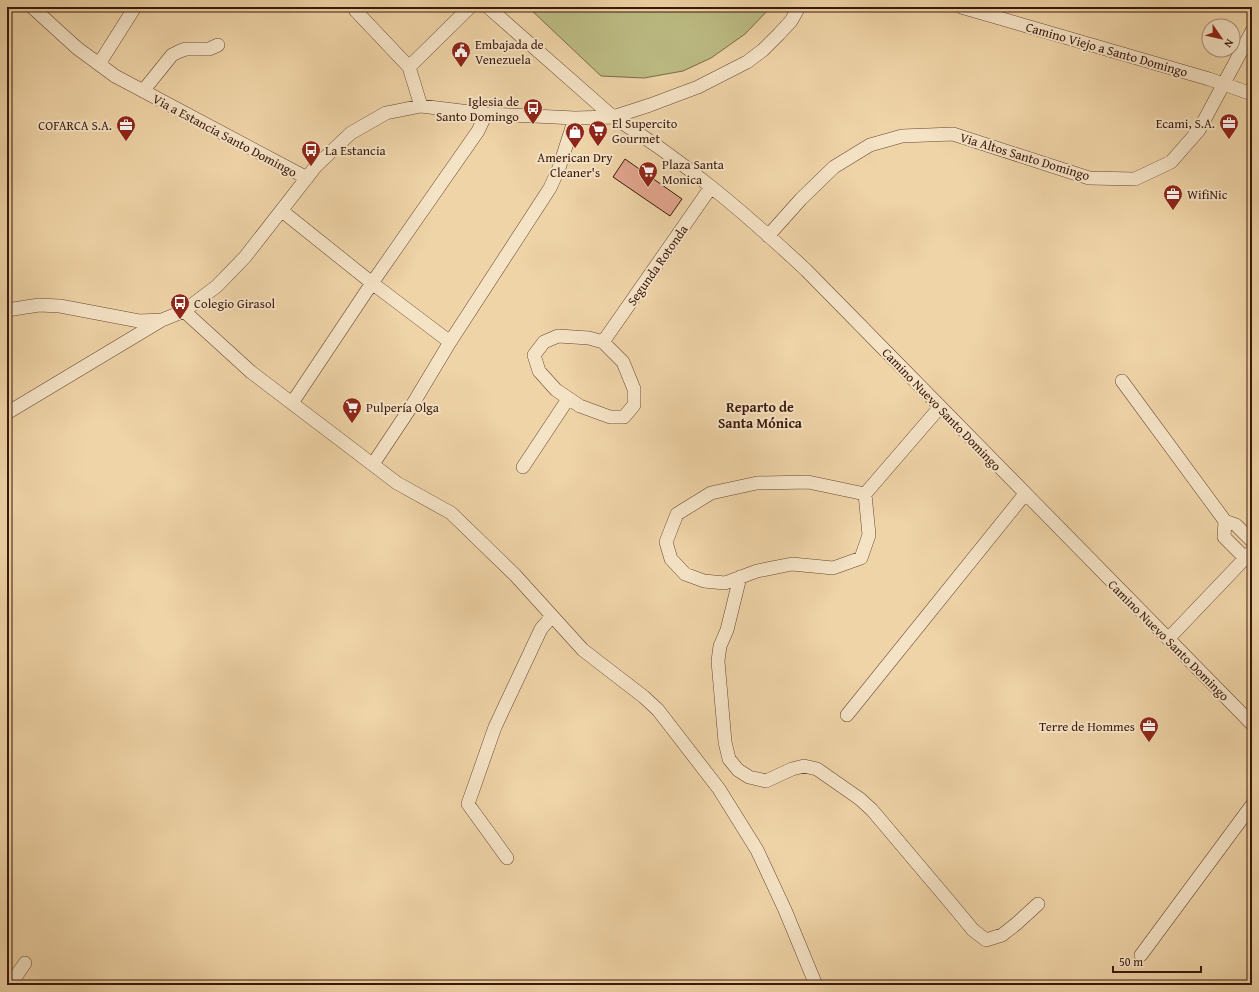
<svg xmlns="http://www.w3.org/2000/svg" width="1259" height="992" viewBox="0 0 1259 992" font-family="'Gentium Book Plus',serif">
<rect width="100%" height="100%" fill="#efd4a7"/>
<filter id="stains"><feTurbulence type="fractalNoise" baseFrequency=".005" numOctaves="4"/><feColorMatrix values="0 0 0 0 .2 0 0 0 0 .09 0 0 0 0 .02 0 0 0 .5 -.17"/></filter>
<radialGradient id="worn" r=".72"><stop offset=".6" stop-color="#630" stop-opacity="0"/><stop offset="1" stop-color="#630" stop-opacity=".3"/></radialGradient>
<path fill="#bdbc84" stroke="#7c6a48" d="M528,7H771L745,34L711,58L683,71L644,78L601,76Z"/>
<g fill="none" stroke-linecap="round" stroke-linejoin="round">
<path stroke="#75776e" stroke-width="3.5" d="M1231,7L1233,10"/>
</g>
<path fill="#e2a58e" stroke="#3a180b" d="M625,159L682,199L670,216L613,177Z"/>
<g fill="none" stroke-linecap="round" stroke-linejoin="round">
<g stroke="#674732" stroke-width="14">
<path id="minor" d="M32,7L77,48L115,76L307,178
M354,7L356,11L409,67L421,106
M488,7L613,117C683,160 746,214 806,270L1252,724
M961,7L1209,79L1252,94
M99,64L135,7
M409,67L470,7
M143,91L172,55L180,51L186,49H209L218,45
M282,211L372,283L450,342
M768,236L801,199L834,167L870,145L902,136L953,134L1089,178L1135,179L1171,162L1199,130L1252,31
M7,310L39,305L60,306L139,321L162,320L184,311L217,286L245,257L316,166L351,133L386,113L421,106L486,114L534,116L575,118L613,117L650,105L698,87L747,62L763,50L779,34L791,21L799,7
M184,311L251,372L397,483L451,513L515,575L583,650L644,697L658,710L719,789L757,850L785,910L816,985
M558,336L589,338L603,342L623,362L634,389V405L624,417H610L580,406L556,390L539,371L534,355L544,342Z
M603,342L711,187
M1122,381L1225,521L1236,525L1252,541
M292,403L372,283L478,131L486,114
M7,413L162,320
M373,464L411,407L450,342L550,188L559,168L575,118
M523,467L568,399
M865,494L808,482L757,483L711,493L677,514L666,542L671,559L685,574L704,581L725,583L757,571L792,564L833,568L861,558L869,535L865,494L940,407
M1225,521L1224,537L1245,558
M740,577L727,630L720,646L718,661L725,742L729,759L738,770L749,777L766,781L792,769L804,766L817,769L860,799L872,810L954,907L973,930L986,940L1002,935L1016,924L1038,904
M1168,639L1252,551
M847,715L1025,494
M507,858L468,804L495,727L541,629L552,616
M1141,955L1252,805
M10,985L25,963"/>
</g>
<use href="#minor" stroke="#f5e3c6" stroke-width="13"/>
</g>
<defs>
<g id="civic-pin" transform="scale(1)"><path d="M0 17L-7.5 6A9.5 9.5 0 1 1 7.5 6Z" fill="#8f2418" stroke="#f5e3c6"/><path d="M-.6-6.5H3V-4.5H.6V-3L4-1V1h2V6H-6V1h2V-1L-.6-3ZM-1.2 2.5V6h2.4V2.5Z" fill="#fff"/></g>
<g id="bus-pin" transform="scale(1)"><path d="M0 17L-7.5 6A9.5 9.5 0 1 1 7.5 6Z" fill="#8f2418" stroke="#f5e3c6"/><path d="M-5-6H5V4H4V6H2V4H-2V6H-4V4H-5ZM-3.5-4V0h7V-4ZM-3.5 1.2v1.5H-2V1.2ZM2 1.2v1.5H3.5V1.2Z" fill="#fff"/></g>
<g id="office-pin" transform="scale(1)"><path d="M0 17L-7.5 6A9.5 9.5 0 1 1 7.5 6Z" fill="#8f2418" stroke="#f5e3c6"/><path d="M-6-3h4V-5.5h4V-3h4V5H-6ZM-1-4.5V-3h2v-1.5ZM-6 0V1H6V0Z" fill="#fff"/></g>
<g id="supermarket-pin" transform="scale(1)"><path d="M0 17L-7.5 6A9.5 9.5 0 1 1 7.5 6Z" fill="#8f2418" stroke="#f5e3c6"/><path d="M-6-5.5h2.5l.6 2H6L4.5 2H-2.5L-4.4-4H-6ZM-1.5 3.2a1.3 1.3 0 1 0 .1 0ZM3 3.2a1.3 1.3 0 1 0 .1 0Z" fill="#fff"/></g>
<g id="shop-pin" transform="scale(1)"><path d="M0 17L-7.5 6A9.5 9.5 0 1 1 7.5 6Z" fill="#8f2418" stroke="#f5e3c6"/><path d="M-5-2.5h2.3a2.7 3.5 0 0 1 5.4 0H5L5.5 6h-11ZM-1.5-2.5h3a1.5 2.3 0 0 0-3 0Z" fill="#fff"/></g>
</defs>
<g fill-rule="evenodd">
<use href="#civic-pin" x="461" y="51"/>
<use href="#bus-pin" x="533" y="108"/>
<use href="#office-pin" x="1229" y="123"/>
<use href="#office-pin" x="126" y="125"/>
<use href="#supermarket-pin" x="598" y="130"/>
<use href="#shop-pin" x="575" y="132"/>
<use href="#bus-pin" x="311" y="150"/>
<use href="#supermarket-pin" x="648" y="171"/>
<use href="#office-pin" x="1173" y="194"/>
<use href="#bus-pin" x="180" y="303"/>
<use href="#supermarket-pin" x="352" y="407"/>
<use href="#office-pin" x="1149" y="726"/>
</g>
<g text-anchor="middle" stroke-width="4" stroke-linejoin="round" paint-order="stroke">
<g font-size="13" fill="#3a180b" stroke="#f5e3c6" text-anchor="start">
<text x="475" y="49">Embajada de<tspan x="475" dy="15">Venezuela</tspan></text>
<text x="519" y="106" text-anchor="end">Iglesia de<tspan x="519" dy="15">Santo Domingo</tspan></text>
<text x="612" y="128">El Supercito<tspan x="612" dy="15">Gourmet</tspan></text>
<text x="1215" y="128" text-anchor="end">Ecami, S.A.</text>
<text x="112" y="130" text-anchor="end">COFARCA S.A.</text>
<text x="325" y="155">La Estancia</text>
<text x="575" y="162" text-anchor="middle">American Dry<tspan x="575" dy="15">Cleaner's</tspan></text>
<text x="662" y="169">Plaza Santa<tspan x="662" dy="15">Monica</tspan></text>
<text x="1187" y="199">WifiNic</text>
<text x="194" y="308">Colegio Girasol</text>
<text x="366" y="412">Pulpería Olga</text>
<text x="1135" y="731" text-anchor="end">Terre de Hommes</text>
</g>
<g font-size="13" fill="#3a180b" stroke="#f5e3c6">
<text transform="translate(1107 49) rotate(16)" y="5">Camino Viejo a Santo Domingo</text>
<text transform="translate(225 135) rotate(28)" y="5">Via a Estancia Santo Domingo</text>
<text transform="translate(1025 156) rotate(17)" y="5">Via Altos Santo Domingo</text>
<text transform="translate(657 265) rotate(-55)" y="5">Segunda Rotonda</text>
<text transform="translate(942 409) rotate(46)" y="5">Camino Nuevo Santo Domingo</text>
<text transform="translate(1169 640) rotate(45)" y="5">Camino Nuevo Santo Domingo</text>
</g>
<g font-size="14" font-weight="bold" fill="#3a180b" stroke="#f5e3c6">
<text x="760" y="412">Reparto de<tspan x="760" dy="16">Santa Mónica</tspan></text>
</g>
</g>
<rect width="1259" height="992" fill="none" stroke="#efd4a7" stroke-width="24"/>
<rect x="8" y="8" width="1243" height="976" fill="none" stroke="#3a180b" stroke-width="2"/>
<rect x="12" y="12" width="1235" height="968" fill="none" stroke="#3a180b"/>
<g transform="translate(1221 38) rotate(124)"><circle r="19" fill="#f5e3c6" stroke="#aa927b"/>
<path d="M0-3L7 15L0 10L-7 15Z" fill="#8f2418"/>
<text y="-6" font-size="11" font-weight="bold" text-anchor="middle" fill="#3a180b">N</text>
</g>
<path d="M1113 966v6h88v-6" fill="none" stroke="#3a180b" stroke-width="2"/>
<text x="1119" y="966" font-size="12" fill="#3a180b" stroke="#f5e3c6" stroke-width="3" paint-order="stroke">50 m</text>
<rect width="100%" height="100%" filter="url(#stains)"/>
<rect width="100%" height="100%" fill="url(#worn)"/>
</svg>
